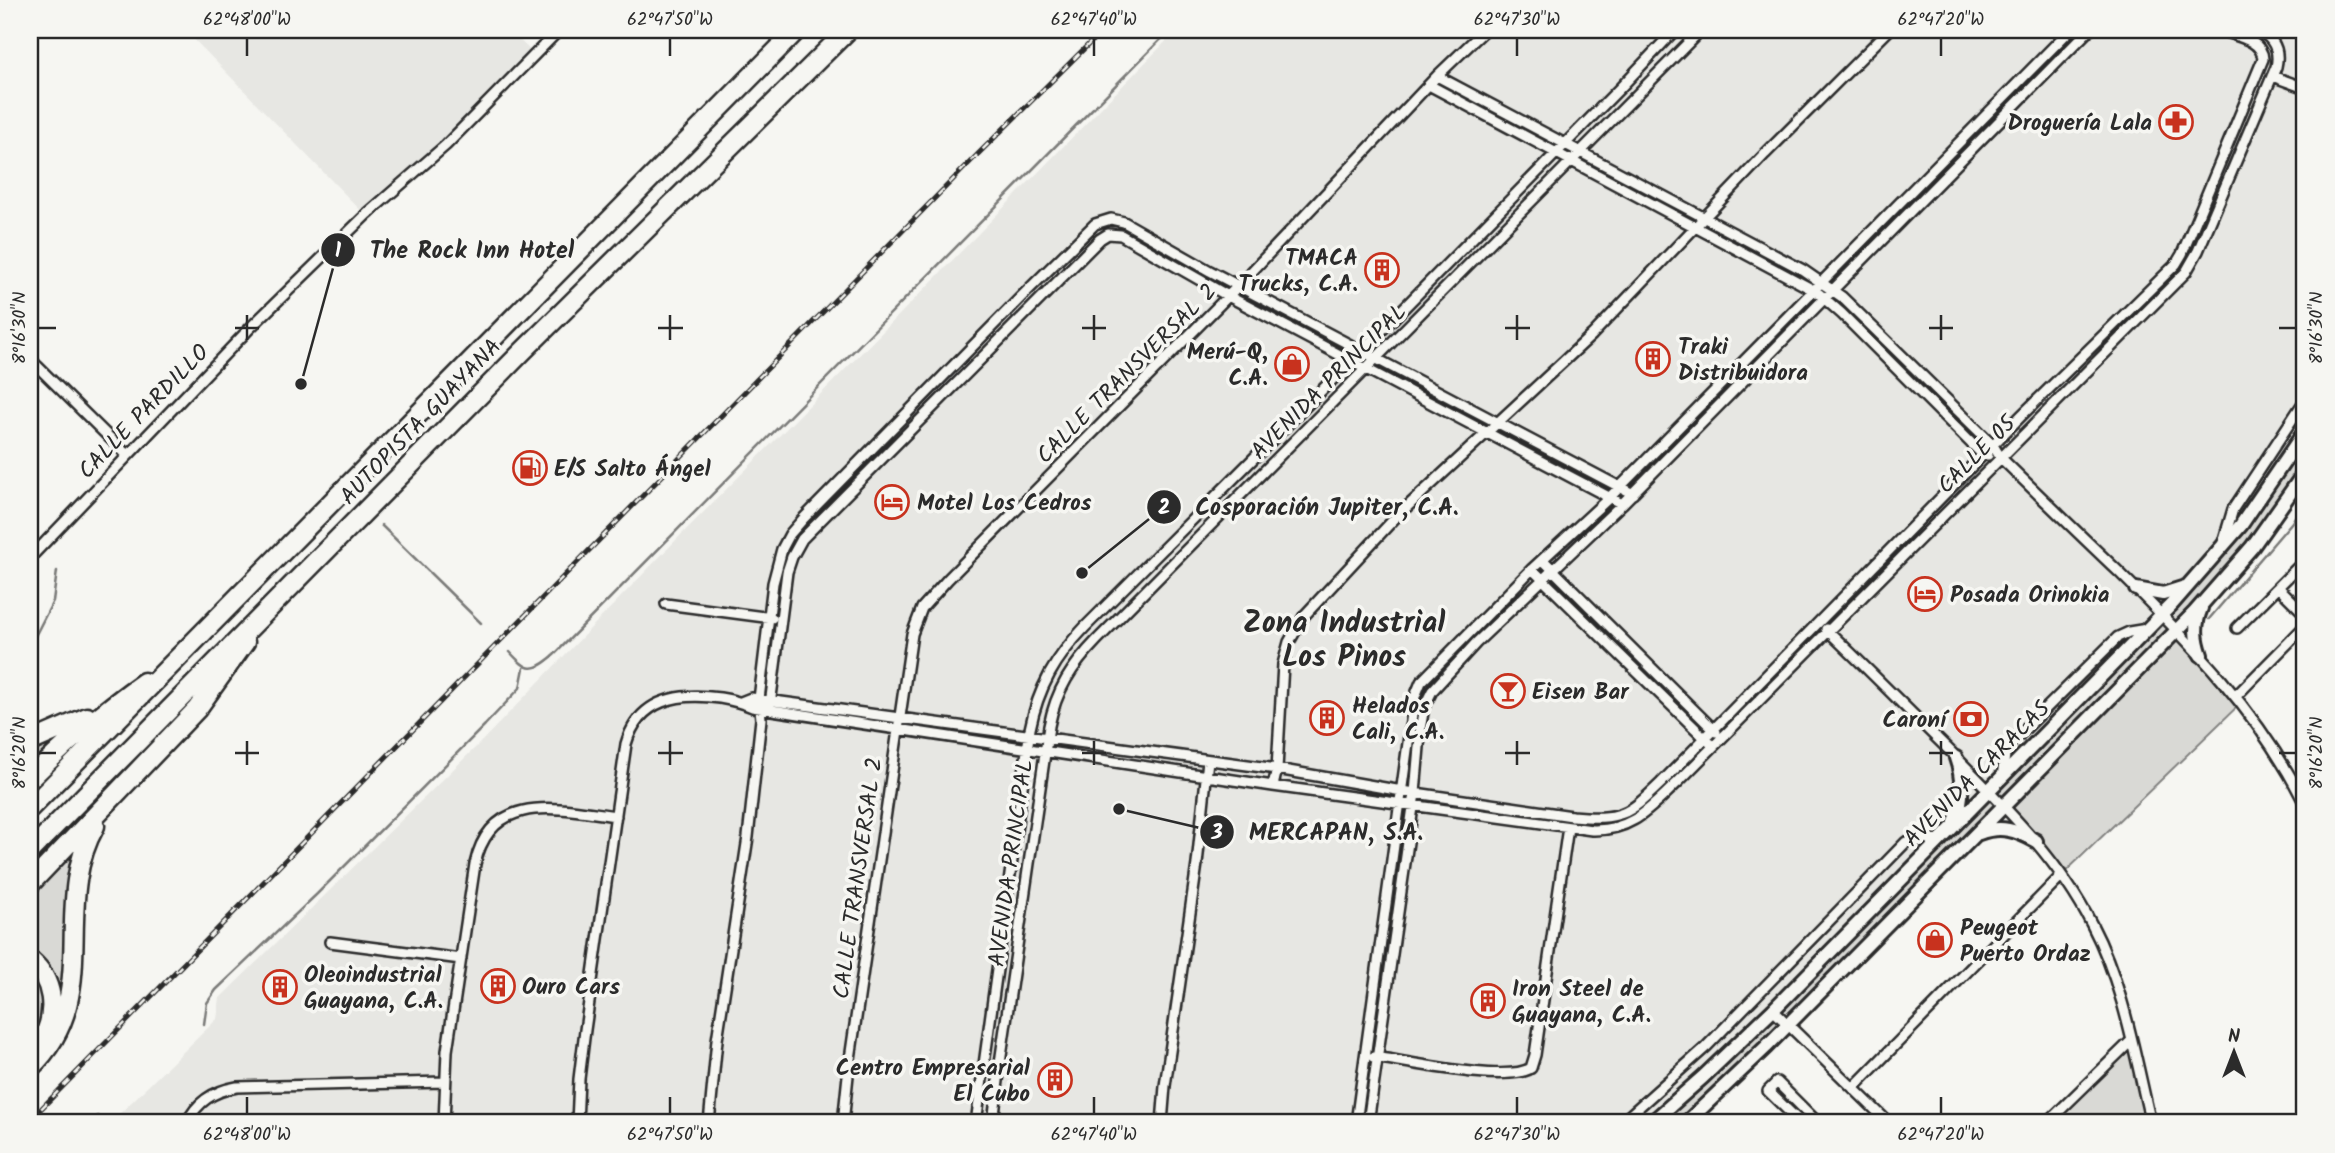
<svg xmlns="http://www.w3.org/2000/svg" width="2335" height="1153" viewBox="0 0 2335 1153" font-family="Kalam,sans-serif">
<rect width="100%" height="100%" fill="#f6f6f2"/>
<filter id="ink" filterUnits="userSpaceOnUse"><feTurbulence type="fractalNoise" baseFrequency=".0143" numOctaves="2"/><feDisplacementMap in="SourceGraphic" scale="14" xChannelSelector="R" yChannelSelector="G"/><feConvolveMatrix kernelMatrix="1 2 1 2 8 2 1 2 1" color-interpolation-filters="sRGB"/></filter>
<g filter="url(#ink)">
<path fill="#e7e7e3" d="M185,30H509L534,54L371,221Z
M1177,30H2305V431L2274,479L2172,604L1651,1123H110L217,1019L220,998L476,747L673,543L901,313Z"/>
<path fill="#d9d9d5" stroke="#828280" stroke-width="2" d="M2305,431V472L2177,630L2241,703L2061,876L2004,806L1686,1123H1651L1703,1077L2202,571Z
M239,651L30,878V863Z
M81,726L30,773V747Z
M86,832L65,1000L55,1020L30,954V889Z
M30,965L45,988L39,1036L30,1048Z
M2131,1041L2151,1123H2047Z"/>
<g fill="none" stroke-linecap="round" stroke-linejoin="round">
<path stroke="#7a7a78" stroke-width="2.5" d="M381,525L481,623
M2209,619L2292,522L2305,499
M30,646L53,601L57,571
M510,652C528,672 533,673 554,655L1170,30
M204,1024L207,1003L216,990L317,894L485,725L520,688L524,668
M91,1123L98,1116"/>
<g stroke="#2b2b2b" stroke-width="14">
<path id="street" d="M1437,76L1803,270L1842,297L1993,445L2000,457C2040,496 2079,534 2119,572C2190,642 2260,713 2305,804
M2272,76L2305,88
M1429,85L1817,292L1842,314L1983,455H1988
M30,359L127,455
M2222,546L2233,509L2305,400
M30,558L251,327L367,214L446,145L559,30
M1544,561L1716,732
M1532,569L1709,742
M2278,587L2305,614
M666,604L772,618
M2237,628L2305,560
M1826,629C1868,669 1909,711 1951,752C2003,805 2058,858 2092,925C2124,986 2135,1057 2151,1123
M2236,696L2305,626
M741,702L751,698L759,699L1277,769L1402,791L1572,816C1621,820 1627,816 1661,783L2022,415L2176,264L2182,254L2263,59C2262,39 2235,36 2219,30
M770,705L787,572L792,557L802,539L1100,239L1108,234L1121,235L1228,296L1622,504
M2002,777L2005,755L2010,744L2118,637L2129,632L2147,629
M1273,786L1277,769L1283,664L1289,642L1304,616L1395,518L1592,335L1765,154L1889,30
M330,942L461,959
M1773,1010L1889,1123
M1373,1057C1406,1061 1506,1084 1531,1068L1535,1055L1568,827
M1853,1088L2061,876
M187,1123C197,1101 214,1091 237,1087L444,1082
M444,1123L447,1051L475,864C491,790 561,809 616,816
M577,1123L579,1079L585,1030L626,744C639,699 678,692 720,698C732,700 741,702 752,707L1273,786L1592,830C1632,831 1649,809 1677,783L2186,272L2198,251L2276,67C2280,50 2274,38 2258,30
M709,1123L717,1040L748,837L761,719L759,699L773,583L782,549L790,534L804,518L1022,296L1095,224L1111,219L1124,222L1210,271L1633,494
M843,1123L849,1066L912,634L922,608L948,579L1238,286L1437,76L1485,30
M976,1123L1030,729C1038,688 1056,657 1085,627L1395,317L1621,87L1675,30
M993,1123L1001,1056L1049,726C1056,690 1072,666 1097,640L1701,30
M1162,1123L1165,1086L1197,864L1208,760
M1356,1123L1414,699L1421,682L1532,569L1610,497L2070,30
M1368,1123L1415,793L1421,724L1424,707L1432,691L1476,643L1622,504L2089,30
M1621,1123L1706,1047L1906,842L1920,838L1941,840
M1801,1123L1768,1091L1777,1082L1818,1123
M2047,1123L2131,1041"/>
</g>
<g stroke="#2b2b2b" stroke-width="18">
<path id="secondary" d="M2136,589L2163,594L2185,587
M2201,608C2194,625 2195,638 2201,655
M1955,822C1963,800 1964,780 1956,758
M1979,833C2001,825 2016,830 2036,841
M1651,1123L1703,1077L1773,1010L2172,604L2241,525L2305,431
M1686,1123L1766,1047L2195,612L2252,547L2305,472"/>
</g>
<g stroke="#2b2b2b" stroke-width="23">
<path id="highway" d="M30,742L87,717
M30,779C65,744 103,711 144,682
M30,808L797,30
M30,851L522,352L848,30
M30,884L197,709L245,642
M30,960C54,980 57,1012 43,1039
M30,1068C105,997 49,907 95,826"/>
</g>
<use href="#street" stroke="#f6f6f2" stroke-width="9"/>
<use href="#secondary" stroke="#f6f6f2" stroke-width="12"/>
<use href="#highway" stroke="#f6f6f2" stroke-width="18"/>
<g stroke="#2b2b2b" stroke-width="5">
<path id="rail" d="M30,1120L979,153L1103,30"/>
</g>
<use href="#rail" stroke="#f6f6f2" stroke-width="2.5" stroke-dasharray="8" stroke-linecap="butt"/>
</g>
</g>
<path fill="none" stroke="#2b2b2b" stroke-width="2.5" d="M247,38V56M670,38V56M1094,38V56M1517,38V56M1941,38V56M247,315V340M670,315V340M1094,315V340M1517,315V340M1941,315V340M38,328H56M235,328H259M658,328H683M1082,328H1106M1505,328H1530M1929,328H1953M2279,328H2296M247,741V765M670,741V765M1094,741V765M1517,741V765M1941,741V765M38,753H56M235,753H259M658,753H683M1082,753H1106M1505,753H1530M1929,753H1953M2279,753H2296M247,1097V1114M670,1097V1114M1094,1097V1114M1517,1097V1114M1941,1097V1114"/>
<defs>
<g id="pharmacy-ring" transform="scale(1.75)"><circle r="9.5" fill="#f6f6f2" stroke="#c8321e" stroke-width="1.5"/><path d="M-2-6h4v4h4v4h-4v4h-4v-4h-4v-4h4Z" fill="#c8321e"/></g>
<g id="building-ring" transform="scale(1.75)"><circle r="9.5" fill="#f6f6f2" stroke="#c8321e" stroke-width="1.5"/><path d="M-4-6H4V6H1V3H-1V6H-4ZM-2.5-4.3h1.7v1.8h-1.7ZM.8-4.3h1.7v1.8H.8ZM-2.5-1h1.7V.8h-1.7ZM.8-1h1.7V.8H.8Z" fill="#c8321e"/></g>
<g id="shop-ring" transform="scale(1.75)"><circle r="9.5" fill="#f6f6f2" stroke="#c8321e" stroke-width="1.5"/><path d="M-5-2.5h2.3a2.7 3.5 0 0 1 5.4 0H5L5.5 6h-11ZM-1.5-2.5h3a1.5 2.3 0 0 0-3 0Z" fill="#c8321e"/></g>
<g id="fuel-ring" transform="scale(1.75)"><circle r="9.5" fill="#f6f6f2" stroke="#c8321e" stroke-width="1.5"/><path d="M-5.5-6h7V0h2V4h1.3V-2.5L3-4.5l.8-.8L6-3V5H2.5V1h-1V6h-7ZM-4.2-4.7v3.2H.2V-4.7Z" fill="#c8321e"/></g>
<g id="hotel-ring" transform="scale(1.75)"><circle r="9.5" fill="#f6f6f2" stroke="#c8321e" stroke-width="1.5"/><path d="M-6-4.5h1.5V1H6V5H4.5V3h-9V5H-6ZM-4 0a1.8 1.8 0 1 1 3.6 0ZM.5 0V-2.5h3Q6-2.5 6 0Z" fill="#c8321e"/></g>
<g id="bar-ring" transform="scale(1.75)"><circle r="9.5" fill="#f6f6f2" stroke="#c8321e" stroke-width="1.5"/><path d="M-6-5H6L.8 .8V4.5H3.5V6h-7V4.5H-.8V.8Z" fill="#c8321e"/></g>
<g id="bank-ring" transform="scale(1.75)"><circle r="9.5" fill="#f6f6f2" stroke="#c8321e" stroke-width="1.5"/><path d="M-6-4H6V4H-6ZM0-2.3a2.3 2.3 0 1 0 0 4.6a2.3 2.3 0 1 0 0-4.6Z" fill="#c8321e"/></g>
</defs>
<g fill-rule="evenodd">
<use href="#pharmacy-ring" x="2176" y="122"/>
<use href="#building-ring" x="1382" y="270"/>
<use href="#building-ring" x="1653" y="359"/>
<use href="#shop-ring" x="1292" y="364"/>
<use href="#fuel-ring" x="530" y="468"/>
<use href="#hotel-ring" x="892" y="502"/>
<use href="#hotel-ring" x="1925" y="594"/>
<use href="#bar-ring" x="1508" y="691"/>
<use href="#building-ring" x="1327" y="718"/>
<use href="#bank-ring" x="1971" y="719"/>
<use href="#shop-ring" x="1935" y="940"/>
<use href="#building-ring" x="498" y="986"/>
<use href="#building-ring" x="280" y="987"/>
<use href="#building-ring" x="1488" y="1001"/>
<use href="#building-ring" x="1055" y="1080"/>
</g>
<g text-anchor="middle" stroke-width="7" stroke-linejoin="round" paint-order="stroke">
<g font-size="23" font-weight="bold" fill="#2b2b2b" stroke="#f6f6f2" text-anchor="start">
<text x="2152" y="130" text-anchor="end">Droguería Lala</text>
<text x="1358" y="265" text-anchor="end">TMACA<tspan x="1358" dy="26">Trucks, C.A.</tspan></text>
<text x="1678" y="354">Traki<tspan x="1678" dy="26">Distribuidora</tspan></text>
<text x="1268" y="359" text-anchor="end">Merú-Q,<tspan x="1268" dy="26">C.A.</tspan></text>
<text x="554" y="476">E/S Salto Ángel</text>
<text x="917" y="510">Motel Los Cedros</text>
<text x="1950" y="602">Posada Orinokia</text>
<text x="1532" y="699">Eisen Bar</text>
<text x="1352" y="713">Helados<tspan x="1352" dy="26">Cali, C.A.</tspan></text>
<text x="1946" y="727" text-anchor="end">Caroní</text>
<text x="1960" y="935">Peugeot<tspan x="1960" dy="26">Puerto Ordaz</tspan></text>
<text x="304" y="982">Oleoindustrial<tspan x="304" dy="26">Guayana, C.A.</tspan></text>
<text x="522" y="994">Ouro Cars</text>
<text x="1512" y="996">Iron Steel de<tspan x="1512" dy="26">Guayana, C.A.</tspan></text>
<text x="1030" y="1075" text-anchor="end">Centro Empresarial<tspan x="1030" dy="26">El Cubo</tspan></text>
</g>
<g font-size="23" fill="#2b2b2b" stroke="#f6f6f2">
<text transform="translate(1126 373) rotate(-45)" y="8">CALLE TRANSVERSAL 2</text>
<text transform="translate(1328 381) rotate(-45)" y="8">AVENIDA PRINCIPAL</text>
<text transform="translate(143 411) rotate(-46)" y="8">CALLE PARDILLO</text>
<text transform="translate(420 421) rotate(-46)" y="8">AUTOPISTA GUAYANA</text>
<text transform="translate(1976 454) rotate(-45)" y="8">CALLE 05</text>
<text transform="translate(1976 773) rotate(-45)" y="8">AVENIDA CARACAS</text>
<text transform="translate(1010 863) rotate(-82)" y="8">AVENIDA PRINCIPAL</text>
<text transform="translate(857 878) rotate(-82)" y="8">CALLE TRANSVERSAL 2</text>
</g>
<g font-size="30" font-weight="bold" fill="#2b2b2b" stroke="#f6f6f2">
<text x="1344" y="632">Zona Industrial<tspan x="1344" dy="34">Los Pinos</tspan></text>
</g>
</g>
<path fill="none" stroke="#2b2b2b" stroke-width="2.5" d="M301 384L338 250M1082 573L1164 507M1119 809L1217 832"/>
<g fill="#2b2b2b" stroke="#f6f6f2" stroke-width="2.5">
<circle cx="301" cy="384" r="7"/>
<circle cx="1082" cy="573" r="7"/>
<circle cx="1119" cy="809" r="7"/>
<circle cx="338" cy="250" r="18"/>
<circle cx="1164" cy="507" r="18"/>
<circle cx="1217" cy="832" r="18"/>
</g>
<g font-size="21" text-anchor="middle" font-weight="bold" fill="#fff">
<text x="338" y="257">1</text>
<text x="1164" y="514">2</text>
<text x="1217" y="839">3</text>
</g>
<g font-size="24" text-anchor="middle" font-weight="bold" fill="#2b2b2b" stroke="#f6f6f2" stroke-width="7" stroke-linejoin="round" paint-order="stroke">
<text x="472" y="258">The Rock Inn Hotel</text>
<text x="1327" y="515">Cosporación Jupiter, C.A.</text>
<text x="1336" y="840">MERCAPAN, S.A.</text>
</g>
<rect width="2335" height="1153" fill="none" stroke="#f6f6f2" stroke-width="77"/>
<g transform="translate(2234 1052)" stroke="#f6f6f2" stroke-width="5" paint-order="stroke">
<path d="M0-5L12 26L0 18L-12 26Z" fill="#2b2b2b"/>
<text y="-10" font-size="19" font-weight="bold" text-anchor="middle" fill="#2b2b2b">N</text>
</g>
<rect x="38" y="38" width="2258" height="1076" fill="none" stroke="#2b2b2b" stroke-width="2.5"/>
<g font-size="18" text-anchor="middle" fill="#2b2b2b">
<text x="247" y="25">62°48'00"W</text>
<text x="670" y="25">62°47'50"W</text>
<text x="1094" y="25">62°47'40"W</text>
<text x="1517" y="25">62°47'30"W</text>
<text x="1941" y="25">62°47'20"W</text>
<text transform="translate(19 328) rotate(-90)" y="6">8°16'30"N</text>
<text transform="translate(2316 328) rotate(-90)" y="6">8°16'30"N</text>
<text transform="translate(19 753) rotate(-90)" y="6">8°16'20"N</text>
<text transform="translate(2316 753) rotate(-90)" y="6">8°16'20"N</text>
<text x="247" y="1140">62°48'00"W</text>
<text x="670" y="1140">62°47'50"W</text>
<text x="1094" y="1140">62°47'40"W</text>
<text x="1517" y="1140">62°47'30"W</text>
<text x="1941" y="1140">62°47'20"W</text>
</g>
</svg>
